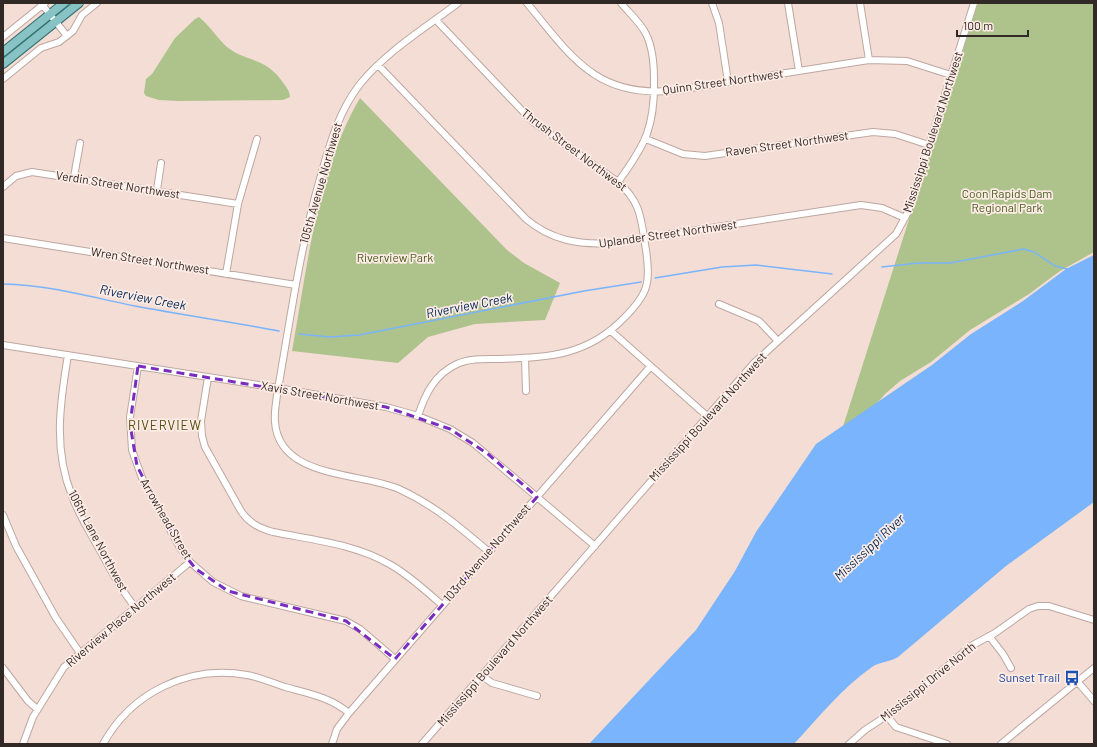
<svg xmlns="http://www.w3.org/2000/svg" width="1097" height="747" viewBox="0 0 1097 747" font-family="Barlow,sans-serif">
<rect width="100%" height="100%" fill="#f3ddd5"/>
<path fill="#adc38b" d="M978,3H1094V252L1060,271L1029,294L970,330L931,362L900,381L885,394L861,422L839,439Z
M199,17C210,26 217,38 227,47C247,63 266,56 284,84C287,88 290,92 290,97L283,100L178,101L159,100L146,96L144,93L146,79L152,74L175,38L195,19Z
M360,98L507,250L524,263L560,283L545,320L475,324L428,337L398,363L292,351C307,269 317,171 360,98Z"/>
<path fill="#7ab4fc" d="M1094,255V502L1006,566L898,657C890,662 879,662 872,667C842,688 819,717 794,744H589L696,630L735,571L756,532L816,444L932,365L971,334L1023,301L1066,269Z"/>
<g fill="none" stroke-linecap="round" stroke-linejoin="round">
<path stroke="#7ab4fc" stroke-width="1.5" d="M882,267L918,263H950L1024,249L1034,252L1055,266L1067,269
M655,278L722,267L756,265L832,274
M3,284C49,285 90,297 135,306C183,315 231,322 279,331
M299,334L330,337L359,335L584,291L641,282"/>
<g stroke="#bda7a0" stroke-width="8">
<path id="minor" d="M41,3L67,36
M458,3C425,28 386,52 360,84C339,111 330,143 321,175C300,247 290,321 277,395C276,404 274,413 275,422C279,479 360,472 399,489C434,505 461,528 489,552
M527,3C572,58 598,100 678,90L869,60L907,61L951,75
M712,3L719,23L728,82
M788,3L799,71
M860,3L869,60
M3,37L45,3
M378,65L526,219C551,240 578,245 611,243L861,205L882,208L905,218
M3,79L41,48L59,42L73,31L82,15L97,3
M646,139L683,154L705,156L873,132L895,134L929,145
M74,177L80,143
M618,182C646,144 655,126 654,79C654,63 653,48 646,34C640,22 629,13 621,3
M3,187L16,176L32,172L238,204
M157,190L161,163
M3,238L296,285
M226,274L238,204L257,139
M719,304L759,321L778,341
M611,331L707,416
M3,345L278,388L386,407L418,416L450,429L473,443L595,546
M68,355C60,403 53,449 72,496C78,513 88,529 97,545C109,566 119,588 135,607
M525,358L526,391
M138,366L130,417L132,450L142,478L179,546L190,562L213,582L241,596L346,621L360,629L395,659
M208,377L201,421L202,436L205,447L241,511C249,523 259,528 273,532C313,540 356,544 391,565C410,576 426,591 442,605
M418,416C425,394 435,374 457,364C470,358 485,359 499,359C550,357 587,356 624,318C648,294 651,283 646,250C641,220 642,203 618,182L532,121L436,20
M3,515L16,546L56,618L80,653
M989,636L1003,654L1011,668
M3,668L28,701L37,709
M481,675L492,683L537,696
M1077,681L1094,701
M887,716L896,727L947,744
M23,744L33,717L64,667L190,562
M103,744C132,692 188,665 247,675C260,677 272,683 285,687C307,693 330,697 349,713
M332,744L337,729L349,713L650,367
M422,744L754,363L896,234L908,212L974,3
M849,744L865,730L894,711L971,646L995,633L1029,609L1038,606H1049L1094,620
M1001,744L1094,668"/>
</g>
<g stroke="#357274" stroke-width="10">
<path id="major" d="M3,52L64,3
M3,64L79,3"/>
</g>
<use href="#minor" stroke="#fff" stroke-width="6"/>
<use href="#major" stroke="#87c2c5" stroke-width="8"/>
</g>
<path fill="none" stroke="#7b2cbf" stroke-width="3" stroke-dasharray="8 5" stroke-linejoin="round" d="M138,366L386,407L450,429L488,454L537,497L395,659L346,621L228,591L196,569L182,552L137,466L130,424Z"/>
<defs>
<g id="bus-bare" transform="scale(1.2)"><path d="M-5-6H5V4H4V6H2V4H-2V6H-4V4H-5ZM-3.5-4V0h7V-4ZM-3.5 1.2v1.5H-2V1.2ZM2 1.2v1.5H3.5V1.2Z" fill="#1a4fb4" stroke="#fdebe5" stroke-width="2.5" paint-order="stroke"/></g>
</defs>
<g fill-rule="evenodd">
<use href="#bus-bare" x="1072" y="678"/>
</g>
<g text-anchor="middle" stroke-width="3.5" stroke-linejoin="round" paint-order="stroke">
<g font-size="12" fill="#312926" stroke="#fdebe5">
<text transform="translate(723 82) rotate(-8)" y="4">Quinn Street Northwest</text>
<text transform="translate(933 132) rotate(-72)" y="4">Mississippi Boulevard Northwest</text>
<text transform="translate(787 144) rotate(-8)" y="4">Raven Street Northwest</text>
<text transform="translate(574 150) rotate(37)" y="4">Thrush Street Northwest</text>
<text transform="translate(321 183) rotate(-74)" y="4">105th Avenue Northwest</text>
<text transform="translate(118 185) rotate(9)" y="4">Verdin Street Northwest</text>
<text transform="translate(668 234) rotate(-8)" y="4">Uplander Street Northwest</text>
<text transform="translate(150 261) rotate(9)" y="4">Wren Street Northwest</text>
<text transform="translate(320 396) rotate(10)" y="4">Xavis Street Northwest</text>
<text transform="translate(708 417) rotate(-48)" y="4">Mississippi Boulevard Northwest</text>
<text transform="translate(166 519) rotate(60)" y="4">Arrowhead Street</text>
<text transform="translate(98 541) rotate(62)" y="4">106th Lane Northwest</text>
<text transform="translate(487 553) rotate(-49)" y="4">103rd Avenue Northwest</text>
<text transform="translate(121 620) rotate(-40)" y="4">Riverview Place Northwest</text>
<text transform="translate(495 661) rotate(-49)" y="4">Mississippi Boulevard Northwest</text>
<text transform="translate(928 682) rotate(-39)" y="4">Mississippi Drive North</text>
</g>
<g font-size="12" fill="#485c1f" stroke="#fdebe5">
<text x="1007" y="198">Coon Rapids Dam<tspan x="1007" dy="14">Regional Park</tspan></text>
<text x="395" y="262">Riverview Park</text>
</g>
<g font-size="12" fill="#164399" stroke="#fdebe5" text-anchor="end">
<text x="1060" y="682">Sunset Trail</text>
</g>
<g font-size="13" font-style="italic" fill="#012955" stroke="#fdebe5">
<text transform="translate(143 297) rotate(11)" y="5">Riverview Creek</text>
<text transform="translate(469 305) rotate(-11)" y="5">Riverview Creek</text>
<text transform="translate(869 547) rotate(-43)" y="5">Mississippi River</text>
</g>
<g font-size="13" letter-spacing="1" fill="#514d0e" stroke="#fdebe5">
<text x="165" y="430">RIVERVIEW</text>
</g>
</g>
<rect width="1097" height="747" fill="none" stroke="#312926" stroke-width="8"/>
<path d="M957 30v6h71v-6" fill="none" stroke="#312926" stroke-width="2"/>
<text x="963" y="30" font-size="12" fill="#312926" stroke="#fdebe5" stroke-width="3" paint-order="stroke">100 m</text>
</svg>
